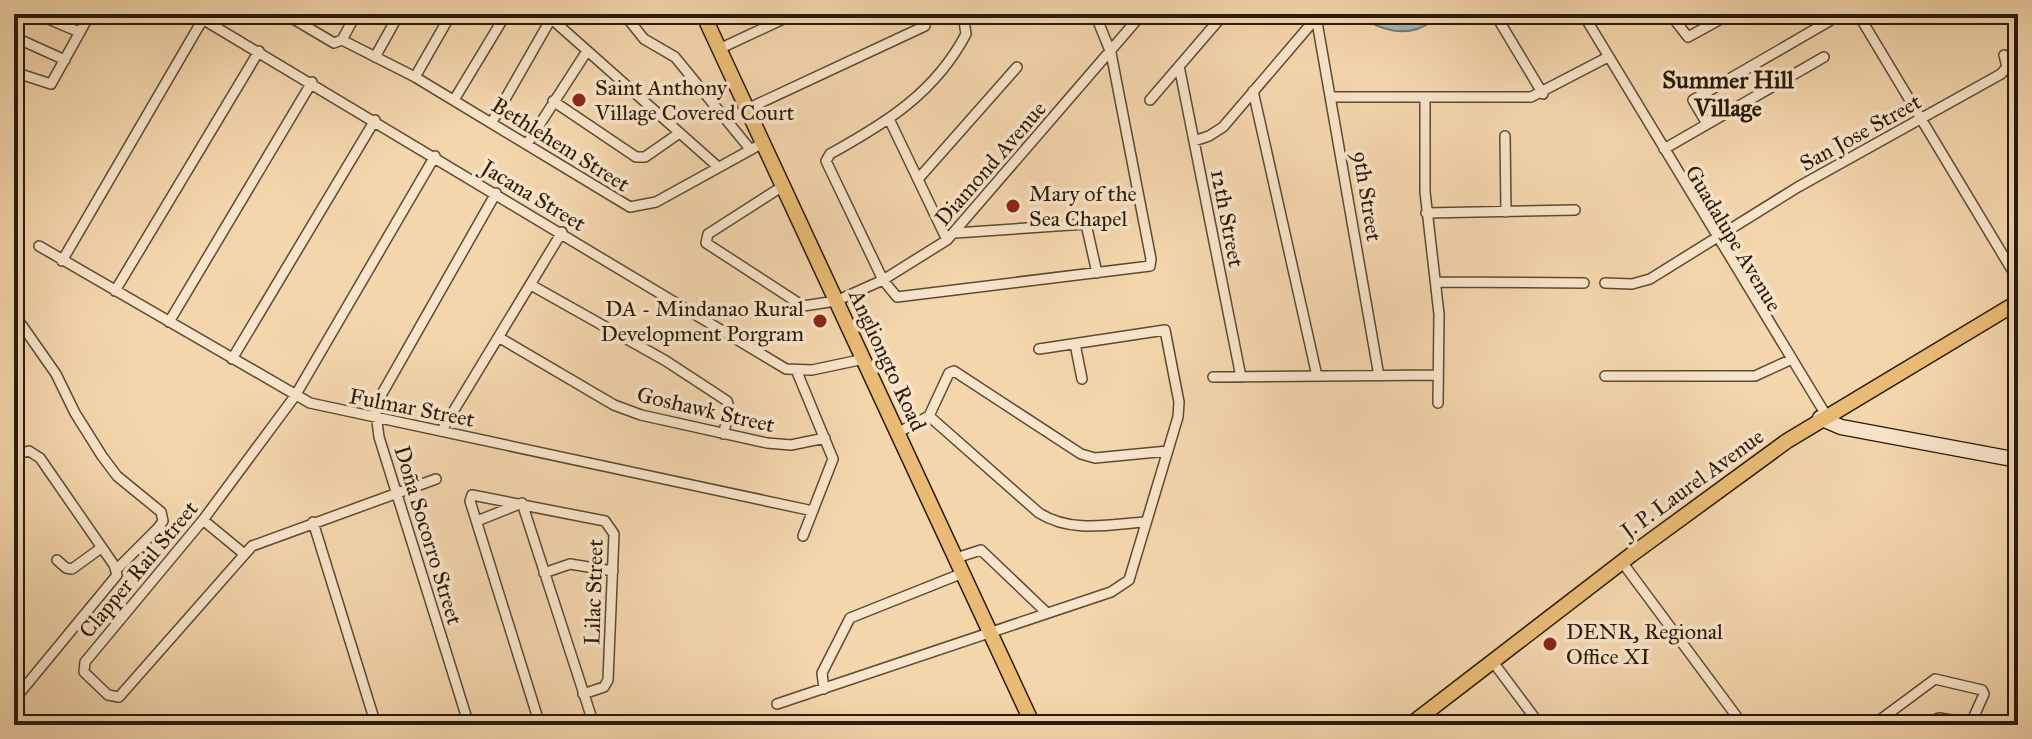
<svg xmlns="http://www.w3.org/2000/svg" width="2032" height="739" viewBox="0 0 2032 739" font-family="'IM FELL Great Primer',serif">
<rect width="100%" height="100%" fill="#f4d6ad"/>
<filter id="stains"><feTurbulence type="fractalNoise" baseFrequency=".0025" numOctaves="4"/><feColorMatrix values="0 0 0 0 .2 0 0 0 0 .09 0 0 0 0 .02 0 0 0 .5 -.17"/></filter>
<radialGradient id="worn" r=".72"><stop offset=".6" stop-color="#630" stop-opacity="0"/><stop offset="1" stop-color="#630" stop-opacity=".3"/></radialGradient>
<path fill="#a1b6b6" stroke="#717871" stroke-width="2" d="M1355,14H1432V21C1407,40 1380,30 1355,14Z"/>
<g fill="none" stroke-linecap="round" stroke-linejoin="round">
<g stroke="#5c4a33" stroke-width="12">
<path id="street" d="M37,14L79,32
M194,14L786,369L812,370L864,359
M285,14L334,43L342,40
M546,14L717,166
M624,14L644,39L675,57L750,149
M963,14L966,34C935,93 886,123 830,154L826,161L883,280L897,297L1150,266L1151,259L1111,53L1095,14
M1495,14L1543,94
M1583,14L1826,415
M1670,14L1688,37L1730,14
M1858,14L2018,280
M14,37L65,60
M342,40L415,77L630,207L656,202L763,143
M342,40L356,14
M719,49L794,14
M375,57L399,14
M1179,66L1241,377
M14,72L51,84L90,14
M415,77L451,14
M1253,91L1317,376
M1333,97H1531L1608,57
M1425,99V192L1439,314L1438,403
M454,100L506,14
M1150,100L1224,14
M553,101L636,157H645L678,134
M747,109L925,26
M890,121L947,240
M492,122L552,17
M1707,124L1693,100L1831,20
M1505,136L1506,212
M1194,141L1209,136L1223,127L1311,24L1317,22L1379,376
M527,144L587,51
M1664,149L1824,57
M435,156L295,396L203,520L85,662L84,672L108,695L119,697L252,546L436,479
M919,178L1017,67
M783,186L708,234L706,243L803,306L836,301L883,280L947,240L1142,14
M1426,213L1575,210
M955,233L1086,224L1097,273
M39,246L310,403L813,511
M62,261L203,19
M1436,282L1584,283
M1605,283L1632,284L1650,279L1798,187L2001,74L2007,67L2004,55
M531,285L666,361L727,401L730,411L723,434
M115,291L259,51
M14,314L56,374L75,413L102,456L117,476L161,512L163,521L158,528L116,570
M169,322L312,82
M500,338L614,405L641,415L767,443L791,445L825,438
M1075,344L1082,379
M232,359L375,120
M797,372L833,459L803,536
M1605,376H1755L1792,359
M1213,377L1438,375
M14,389L17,384
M929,416L1039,513C1071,533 1108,525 1144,522
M442,430L562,232
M899,432L929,416L949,373L954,371L1081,454L1095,458L1168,451
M14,455L29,451L40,458L114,565L117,575L14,700
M203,520L243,553
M477,521L522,503L594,725
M313,522L376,725
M956,558L981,550L1047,613
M57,560L66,568L72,569L101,548
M1622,562L1743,725
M544,573L570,564L613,571
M14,584V591
M1493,662L1540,725
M824,689L822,673L850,618L963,573
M777,704L1111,592L1129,580L1178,417L1179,402L1165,330L1039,349
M1881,719L1895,725
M469,725L379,437L375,406L496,193
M540,725L470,501L472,495L605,521L614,534L608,680L604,687L583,694
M1873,725L1935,679L1982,690L1984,694L1971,723L1939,718L1924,725"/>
</g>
<g stroke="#291b0a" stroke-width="17">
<path id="secondary" d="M1820,418L1841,427L2018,460"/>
</g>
<g stroke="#291b0a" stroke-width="17">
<path id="primary" d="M703,14L1033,725
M1410,725L1631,555L1787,441L2018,302"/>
</g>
<use href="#street" stroke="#f8e4ca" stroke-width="9"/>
<use href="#secondary" stroke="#f8e4ca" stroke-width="14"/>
<use href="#primary" stroke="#eabb76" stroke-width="14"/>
</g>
<g fill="#8f2418" stroke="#f8e4ca" stroke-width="3">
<circle cx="579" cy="100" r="8"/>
<circle cx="1013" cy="206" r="8"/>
<circle cx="820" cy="321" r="8"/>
<circle cx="1550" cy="644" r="8"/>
</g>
<g text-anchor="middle" stroke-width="7" stroke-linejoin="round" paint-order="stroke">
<g font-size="22" fill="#291b0a" stroke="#f8e4ca" text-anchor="start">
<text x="595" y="95">Saint Anthony<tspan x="595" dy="25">Village Covered Court</tspan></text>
<text x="1029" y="201">Mary of the<tspan x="1029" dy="25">Sea Chapel</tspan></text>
<text x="804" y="316" text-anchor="end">DA - Mindanao Rural<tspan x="804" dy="25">Development Porgram</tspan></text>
<text x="1566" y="639">DENR, Regional<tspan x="1566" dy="25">Office XI</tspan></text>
</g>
<g font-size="22" fill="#291b0a" stroke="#f8e4ca">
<text transform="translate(1860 132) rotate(-29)" y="8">San Jose Street</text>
<text transform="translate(561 144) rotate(32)" y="8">Bethlehem Street</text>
<text transform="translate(990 163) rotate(-49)" y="8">Diamond Avenue</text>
<text transform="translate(534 195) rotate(31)" y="8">Jacana Street</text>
<text transform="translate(1368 196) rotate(81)" y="8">9th Street</text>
<text transform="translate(1228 218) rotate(79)" y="8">12th Street</text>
<text transform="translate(1734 238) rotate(59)" y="8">Guadalupe Avenue</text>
<text transform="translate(888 360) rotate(65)" y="8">Angliongto Road</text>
<text transform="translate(412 407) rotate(11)" y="8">Fulmar Street</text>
<text transform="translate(706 409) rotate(13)" y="8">Goshawk Street</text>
<text transform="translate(1692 483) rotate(-36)" y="8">J. P. Laurel Avenue</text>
<text transform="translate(429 535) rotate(73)" y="8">Doña Socorro Street</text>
<text transform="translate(138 569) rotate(-50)" y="8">Clapper Rail Street</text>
<text transform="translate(593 592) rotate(-88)" y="8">Lilac Street</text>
</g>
<g font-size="24" font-weight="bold" fill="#291b0a" stroke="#f8e4ca">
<text x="1728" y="88">Summer Hill<tspan x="1728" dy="28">Village</tspan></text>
</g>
</g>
<rect width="2032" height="739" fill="none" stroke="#f4d6ad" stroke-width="48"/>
<rect x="16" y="16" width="2000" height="707" fill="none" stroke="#291b0a" stroke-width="4"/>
<rect x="24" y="24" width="1984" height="691" fill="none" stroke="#291b0a" stroke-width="2"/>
<rect width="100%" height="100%" filter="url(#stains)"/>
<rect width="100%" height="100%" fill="url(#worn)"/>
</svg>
